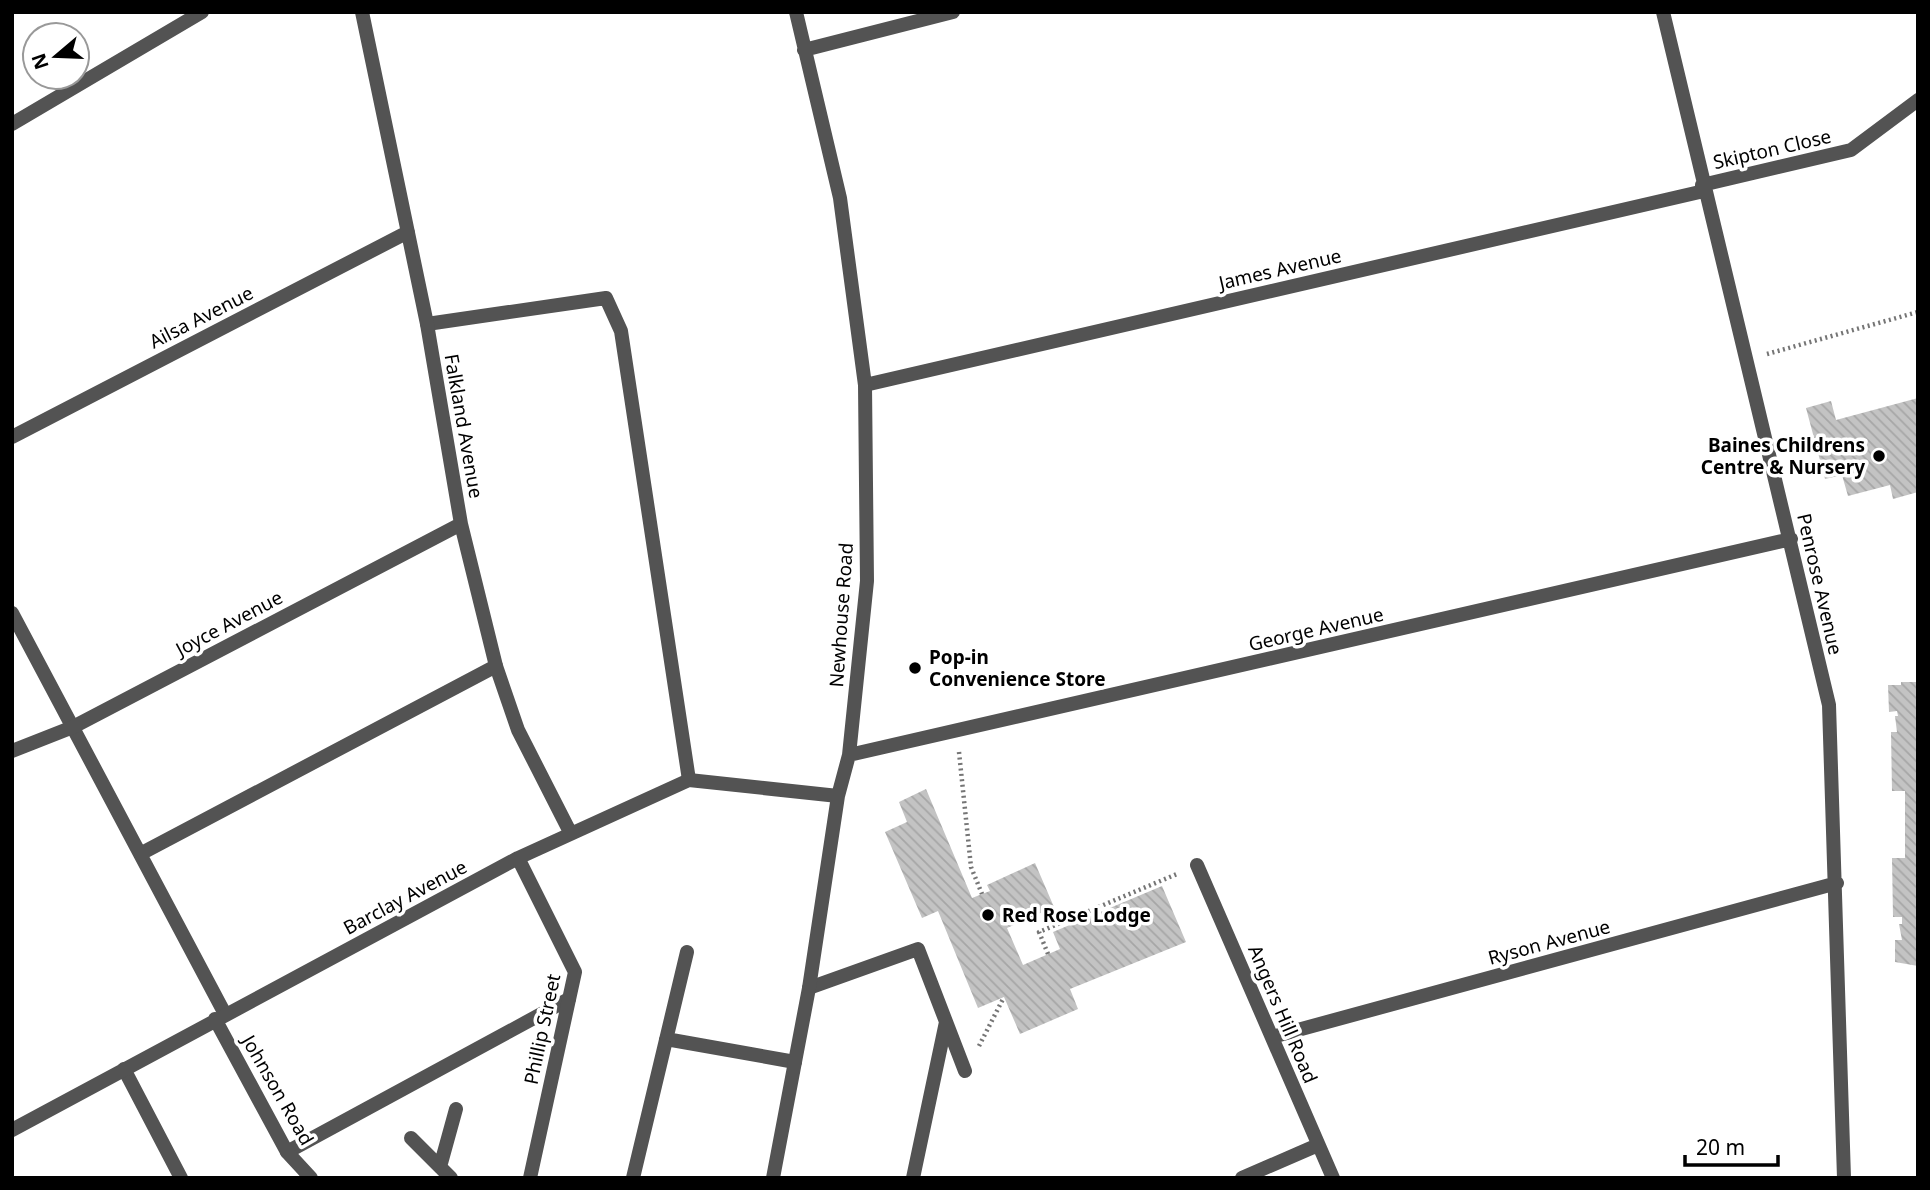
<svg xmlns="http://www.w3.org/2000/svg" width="1930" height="1190" viewBox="0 0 1930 1190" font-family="'Noto Sans',sans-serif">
<defs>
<pattern id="building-back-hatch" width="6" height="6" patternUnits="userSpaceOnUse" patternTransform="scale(1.75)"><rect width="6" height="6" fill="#c3c3c3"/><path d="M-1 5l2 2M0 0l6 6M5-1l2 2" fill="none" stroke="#a6a6a6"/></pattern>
</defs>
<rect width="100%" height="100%" fill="#fff"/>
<path fill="url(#building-back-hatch)" d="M1918,398V492L1893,499L1890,485L1848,496L1842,475L1825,479L1806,408L1831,401L1836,420Z
M1901,682H1918V966L1895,962V940H1902L1899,924H1902V917H1893L1892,858H1905V791H1892L1891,732H1897L1895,716H1898L1897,711L1889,712L1888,685H1901Z
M926,789L972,898L990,891L987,885L1035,863L1054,907L1007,928L1023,965L1060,949L1053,932L1162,886L1186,942L1070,989L1078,1009L1020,1034L1004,997L978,1008L938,911L922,918L885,832L907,822L899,802Z"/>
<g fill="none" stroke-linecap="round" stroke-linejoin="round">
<path stroke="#757575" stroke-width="4.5" stroke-dasharray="2 3.5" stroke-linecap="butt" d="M1767,354L1918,312
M959,752L971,867L982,894
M1048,954L1039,932L1177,874
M979,1046L1004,997"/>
<path stroke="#535353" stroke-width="14" d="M427,324L606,298L621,331L689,780
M12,613L225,1014
M142,853L496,666
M809,988L918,949L965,1071
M666,1039L795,1062
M124,1069L181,1178
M411,1138L451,1178
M287,1152L569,999
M440,1167L456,1109
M633,1178L687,952
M913,1178L946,1022"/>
<path stroke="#535353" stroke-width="14" d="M362,12L427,324L461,524L496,666L518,730L570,832
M1663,12L1829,705L1844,1178
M804,50L953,12
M12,124L202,12
M1702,185L1851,150L1918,100
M865,385L1704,191
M12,437L408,232
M12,751L73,727L461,524
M849,755L1791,539
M518,858L575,972L530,1178
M1197,865L1333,1178
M215,1019L287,1152L311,1178
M1272,1037L1837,883
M12,1130L518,858L689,780L838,796
M773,1178L809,988L838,796L849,755L867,581L865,385L840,198L796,12
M1242,1178L1318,1145"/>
</g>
<g fill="#000" stroke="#fff" stroke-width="2.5">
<circle cx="1879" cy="456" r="7"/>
<circle cx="915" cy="668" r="7"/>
<circle cx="988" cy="915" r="7"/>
</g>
<g text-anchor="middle" stroke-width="7" stroke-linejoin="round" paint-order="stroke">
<g font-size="19" fill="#000" stroke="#fff">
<text transform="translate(1772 149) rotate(-13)" y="7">Skipton Close</text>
<text transform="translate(1280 269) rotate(-13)" y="7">James Avenue</text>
<text transform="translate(201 317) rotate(-27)" y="7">Ailsa Avenue</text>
<text transform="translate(464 426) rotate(80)" y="7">Falkland Avenue</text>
<text transform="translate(1820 584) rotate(77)" y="7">Penrose Avenue</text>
<text transform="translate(841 615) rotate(-86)" y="7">Newhouse Road</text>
<text transform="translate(229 623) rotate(-28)" y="7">Joyce Avenue</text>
<text transform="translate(1316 629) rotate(-13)" y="7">George Avenue</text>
<text transform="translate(405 897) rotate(-28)" y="7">Barclay Avenue</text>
<text transform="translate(1549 942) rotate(-15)" y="7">Ryson Avenue</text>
<text transform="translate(1283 1014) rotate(67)" y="7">Angers Hill Road</text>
<text transform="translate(542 1029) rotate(-78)" y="7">Phillip Street</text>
<text transform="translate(278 1090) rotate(60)" y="7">Johnson Road</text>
</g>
<g font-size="19" font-weight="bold" fill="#000" stroke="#fff" text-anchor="start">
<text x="1865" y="452" text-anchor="end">Baines Childrens<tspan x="1865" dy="22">Centre &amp; Nursery</tspan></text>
<text x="929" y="664">Pop-in<tspan x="929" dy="22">Convenience Store</tspan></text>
<text x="1002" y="922">Red Rose Lodge</text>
</g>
</g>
<rect width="1930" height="1190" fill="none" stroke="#000000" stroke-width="28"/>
<g transform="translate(56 56) rotate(251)"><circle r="33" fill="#ffffff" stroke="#999999" stroke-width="2"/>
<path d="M0-5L12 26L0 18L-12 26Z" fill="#000000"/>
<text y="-10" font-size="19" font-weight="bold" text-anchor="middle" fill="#000000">N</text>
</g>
<path d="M1685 1155v10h93v-10" fill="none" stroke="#000000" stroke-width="3.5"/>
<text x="1696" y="1155" font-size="21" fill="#000000" stroke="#ffffff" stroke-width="5" paint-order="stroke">20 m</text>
</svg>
